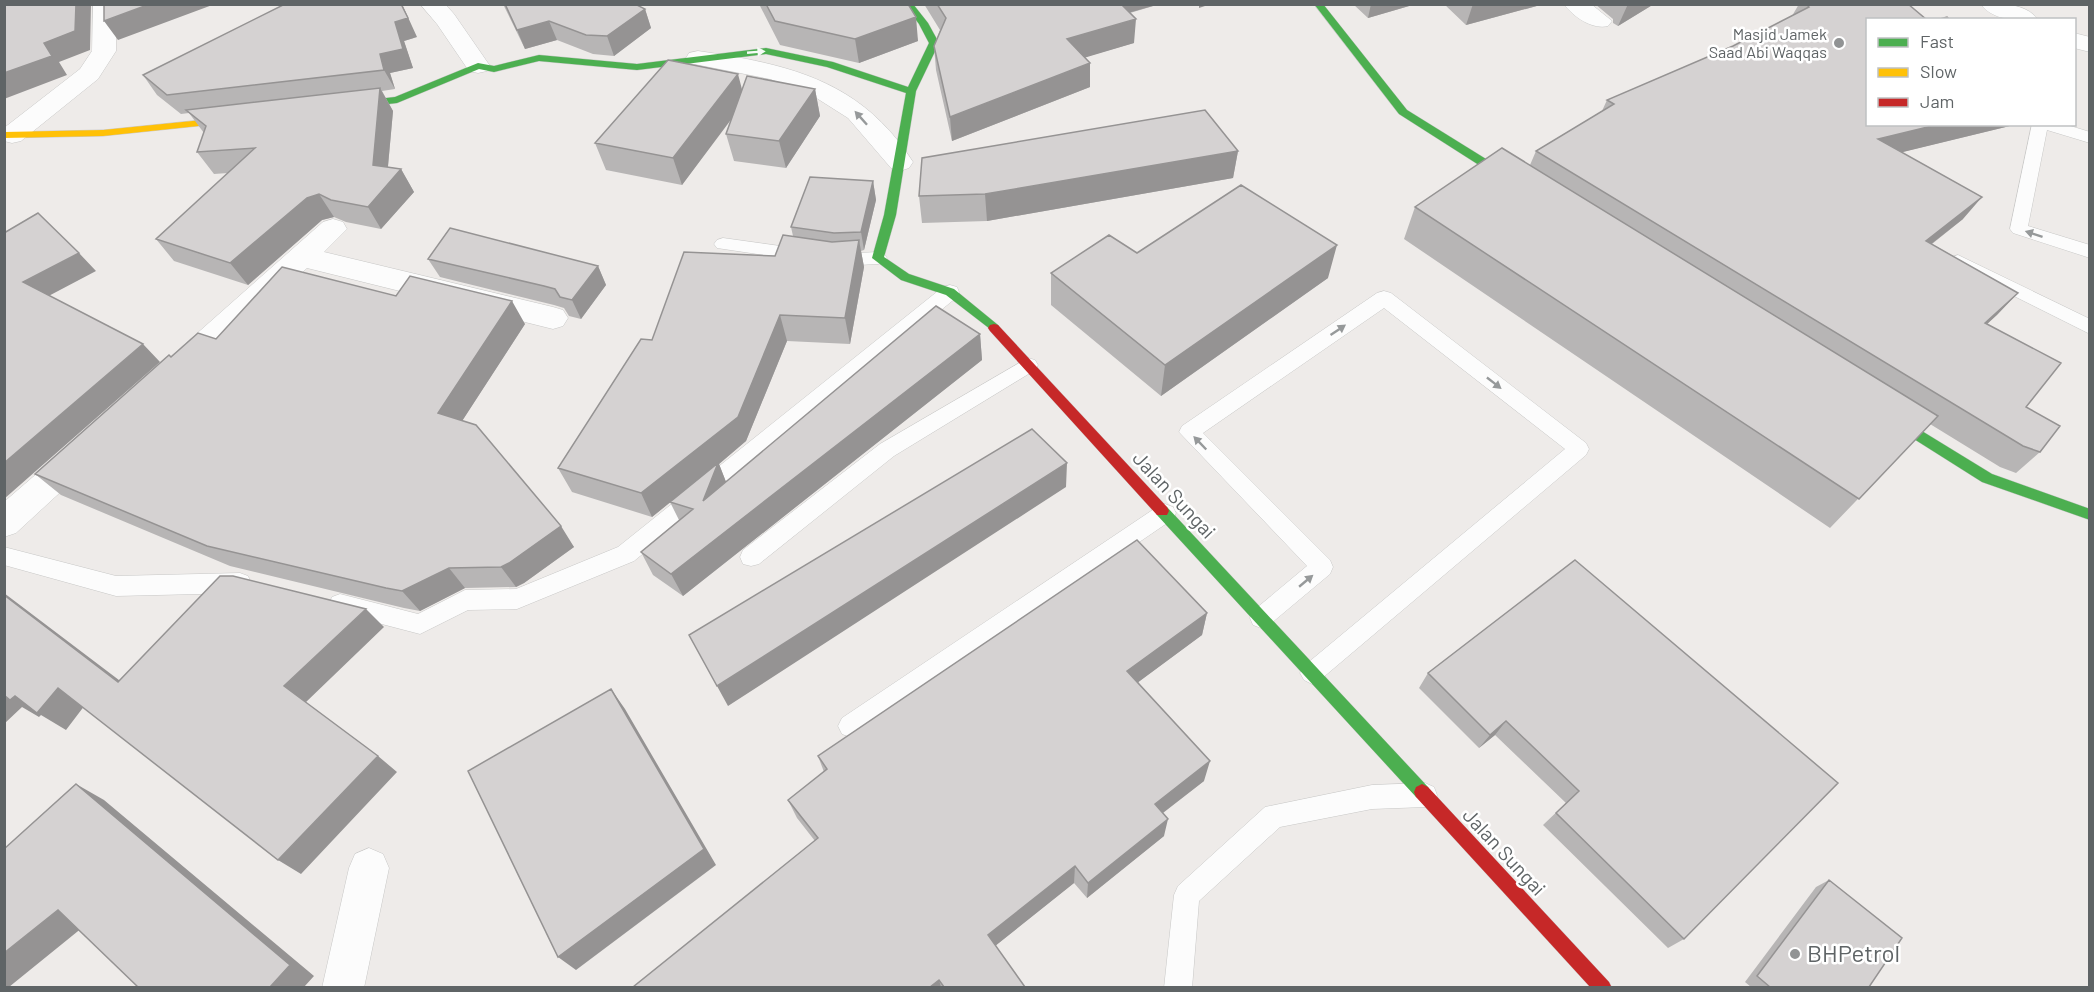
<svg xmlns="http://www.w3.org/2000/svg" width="2094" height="992" viewBox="0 0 2094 992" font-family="Barlow,sans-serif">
<rect width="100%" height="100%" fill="#eeebe9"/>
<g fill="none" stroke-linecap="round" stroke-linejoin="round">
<g stroke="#c8c8c7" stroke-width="1">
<path id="lane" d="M2032,124H2064L2090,132V143L2047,130L2028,226L2090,245V258L2013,233L2010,229Z
M723,238L838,254L878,252L884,254L887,258L884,262L878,264L838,266L717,248L714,244L717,240Z
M1958,255L2090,319V334L1952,265L1949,261L1952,257Z
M950,285L957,287L959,292L957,297L634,561L517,609L468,610L420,634L332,611L329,604L332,597L340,594L418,614L465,590L516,589L618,547L943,287Z
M1384,291L1391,293L1586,443L1589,449L1586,455L1320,680L1312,684L1304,680L1300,673L1304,666L1565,449L1384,308L1203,433L1330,560L1333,567L1330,574L1269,625L1261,628L1253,625L1250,618L1253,611L1307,566L1179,432L1182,426L1377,293Z
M1028,358L1035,360L1038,365L1035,370L894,456L759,564L751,566L743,564L740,557L743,550L880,444Z
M1165,504L1173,507L1176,513L1173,519L858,734L850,737L842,734L838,726L842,718L1157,507Z
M4,547L116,576L240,573L248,576L251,583L248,590L240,593L116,596L4,565Z
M1425,783L1434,787L1437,795L1434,803L1425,807L1372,809L1280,827L1199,901L1192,988H1164L1174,895L1178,886L1265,807L1372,785Z"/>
</g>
<g stroke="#c8c8c7" stroke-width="1">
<path id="street" d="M93,4H116V51L98,79L21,141L12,143L4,141V128L80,69L92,51Z
M420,4H445L454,14L490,66L487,71L478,73L469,71L437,24Z
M1564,4H1591L1612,21L1608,26C1593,30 1573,17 1564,4Z
M1981,4C1999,4 2026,2 2038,20C2020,20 1993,22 1981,4Z
M2074,33L2090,37V52L2074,48Z
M698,51C788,64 861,80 913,162L909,168L900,171L891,168L848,118L807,92L770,79L689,63L686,58L689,53Z
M333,219L343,222L347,229L324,252L553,307L563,310L568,318L563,326L553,329L307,268L189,376L178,380L167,376L163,368L167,360L323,222Z
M81,441L92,445L97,454L92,463L16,533L4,537V502L70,445Z
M369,848L383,854L389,868L364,988H322L349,868L355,854Z"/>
</g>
<g stroke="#cac9c9" stroke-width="1">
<path id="fast" d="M904,4H913L928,23L939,43L916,91L896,215L884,257L909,274L954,289L998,325L1000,328L998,331L994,332L946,295L901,280L872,258L884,215L906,93L827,67L766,54L637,70L539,61L494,72L479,69L397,103L344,109L339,106L344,103L395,97L478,63L494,66L539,55L637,64L766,48L833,62L908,87L929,43L919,24Z
M1314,4H1323L1407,110L1523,182V188H1515L1399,114Z
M1881,406L1992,474L2090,509V520L1982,482L1876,415L1875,411L1876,407Z
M1162,505L1167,507L1428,787L1430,792L1428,797L1422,800L1416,797L1157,515L1155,511L1157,507Z"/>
</g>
<g stroke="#cac9c9" stroke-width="1">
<path id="slow" d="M242,116L247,119L246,121L103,136L4,138V132L103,130Z"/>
</g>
<g stroke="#cac9c9" stroke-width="1">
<path id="jam" d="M994,324L998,325L1167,507L1169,511L1167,515H1157L990,331L988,328L990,325Z
M1422,784L1428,787L1609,982L1612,988H1591L1416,797L1414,792L1416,787Z"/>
</g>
<use href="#lane" fill="#fcfcfc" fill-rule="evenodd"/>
<use href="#street" fill="#fcfcfc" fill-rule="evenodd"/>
<use href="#fast" fill="#4caf50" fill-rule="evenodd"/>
<use href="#slow" fill="#ffc107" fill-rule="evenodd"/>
<use href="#jam" fill="#c62828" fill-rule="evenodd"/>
</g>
<path fill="#b7b5b5" d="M503,4H635L645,9L651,28L614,56L593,54L557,40L525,49Z
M759,4H908L918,41L859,63L780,45Z
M924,4H1160L1130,13L1134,43L1085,57L1090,63V87L952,141L936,70L934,46L940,30Z
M1353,4H1416L1368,18Z
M1444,4H1544L1466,25Z
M1595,4H1654L1618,26L1613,23V19Z
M1799,4H1908L2018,124L1902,152L1963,219L1932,244L2018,293L1987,324L2026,407L2040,452L2016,473L2000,467L1930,424L1830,528L1404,239L1415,207L1530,165L1536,151L1602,111L1607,100L1733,46L1792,16Z
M417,37L404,41L413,68L390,73L395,89L382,91L393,111L388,167L401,169L414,192L381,229L346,222L334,217L322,220L248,285L174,261L156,239L228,173L214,174L197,152L204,133L189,113L181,114L157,95L143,75Z
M815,89L820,116L786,168L734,161L726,134L732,117L682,185L606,170L595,143L742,90Z
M1238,151L1233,178L987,221L922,223L919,196Z
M873,181L876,200L864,250L861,251L864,267L850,344L787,341L746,441L719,464L726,482L980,334L982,360L683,596L653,575L641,552L679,520L670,502L652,517L572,492L558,468L652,340L775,256L793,236L791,227Z
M428,259L598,266L606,285L581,319L569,316L564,308L554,305L440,277Z
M1051,273L1328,278L1161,396L1051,305Z
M396,296L525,324L462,421L574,547L524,583L516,587L465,588L420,611L404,608L230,566L61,495L35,474L171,357L216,339Z
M1575,560L1684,939L1668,948L1543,825L1566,803L1495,735L1479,748L1419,688L1428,673Z
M1207,613L1202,635L1138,682L1204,781L1163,813L1164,836L1087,898L1074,883L995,946L1025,987H633L815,841L797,818L788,800L824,772L818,756Z
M1829,880L1869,987H1751L1745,982L1816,887Z"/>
<path fill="#959393" d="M76,4H91L90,50L59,62L67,75L4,99V73L44,43Z
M150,4H215L118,40L104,21Z
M402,4L417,37L404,41L413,68L390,73L395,89L384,70L380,54Z
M1111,4H1160L1110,18Z
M1199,4H1211L1199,8Z
M1371,4H1416L1368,18Z
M1473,4H1544L1466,25Z
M1628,4H1654L1618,26Z
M645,9L651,28L614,56L607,36Z
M916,17L918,41L859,63L855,39Z
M1136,19L1134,43L1067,63V39Z
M549,21L557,40L525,49L517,30Z
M1090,63V87L952,141L950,117Z
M738,74L745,101L682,185L673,158Z
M380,88L393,111L386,187L401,169L414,192L381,229L368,207Z
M815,89L820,116L786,168L779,141Z
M1940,124H2018L1862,162L1878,139Z
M1238,151L1233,178L987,221L985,194Z
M873,181L876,200L864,250L861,232Z
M319,194L334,217L322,220L248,285L230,263L307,198Z
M1982,197L1963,219L1907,263L1926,241Z
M859,240L864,267L850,344L845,318Z
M1337,245L1328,278L1161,396L1165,365Z
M79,253L96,271L41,300L23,282Z
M598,266L606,285L581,319L572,300Z
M2018,293L1997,315L1964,345L1985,323Z
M512,301L525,324L453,435L438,413Z
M780,315L787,341L746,441L719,464L728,487L703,501L718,464L652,517L641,493Z
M980,334L982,360L683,596L671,574Z
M143,344L160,362L4,499V463Z
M1067,463L1066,487L728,706L717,686Z
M561,526L574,547L524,583L516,587L501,567Z
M449,568L465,588L420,611L402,591Z
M4,593L144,699L118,682L4,595Z
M366,609L384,627L305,703L284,686Z
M1207,613L1202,635L1125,692L1127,671Z
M58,688L85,705L66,730L41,715L39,717L22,707L4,724V692L15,696Z
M611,689L625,709L716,865L576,970L558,957Z
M1506,721L1495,735L1479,748L1490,735Z
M378,756L397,772L301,874L278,860Z
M1210,761L1204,781L1151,822L1155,804Z
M76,784L104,800L314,976L304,987H270Z
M1168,819L1164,836L1087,898L1088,883Z
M1075,866L1074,883L990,950L988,935Z
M58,910L88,923L9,987H4V953Z
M939,980L941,987H930Z"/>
<path fill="#d5d2d2" stroke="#959393" stroke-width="1.5" d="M4,4H76L75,31L44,43L52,56L4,73Z
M104,4H150L104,21Z
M285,4H401L408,18L395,22L403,49L380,54L384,70L167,95L143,75Z
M505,4H635L645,9L607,36L586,35L549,21L517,30Z
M766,4H908L916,17L855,39L775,21Z
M937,4H1121L1136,19L1067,39L1090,63L950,117L934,46L946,18Z
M1806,4H1908L1927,20H1868V124H1940L1878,139L1982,197L1926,241L2018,293L1985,323L2061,363L2026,407L2060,426L2040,452L2023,446L1536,151L1614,104L1607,100L1733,46L1809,7Z
M1947,17L1950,20H1936Z
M668,60L738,74L673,158L595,143Z
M747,76L815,89L779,141L726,134Z
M380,88L373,165L401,169L368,207L331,200L319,194L307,198L230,263L156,239L255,148L197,152L206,126L186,110Z
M1205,110L1238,151L985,194L919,196L922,158Z
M1502,148L1938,416L1859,499L1415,207Z
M810,177L873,181L861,232L834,233L791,227Z
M1241,185L1337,245L1165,365L1051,273L1109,235L1137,253Z
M38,213L79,253L23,282L143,344L4,463V233Z
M450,228L598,266L572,300L560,297L555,289L544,286L428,259Z
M783,235L832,242L859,240L845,318L780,315L738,417L641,493L558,468L641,339L652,340L684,252L775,256Z
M282,267L396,296L410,276L512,301L438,413L476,425L561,526L509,563L501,567L449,568L402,591L386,588L207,546L35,474L169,355L171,357L198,333L216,339Z
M936,306L980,334L671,574L641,552L693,509L670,502L718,463L703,501Z
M1032,429L1067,463L717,686L689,635Z
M1137,540L1207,613L1127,671L1210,761L1155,804L1168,819L1088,883L1075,866L988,935L1025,987H944L939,980L930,987H633L818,838L788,800L827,769L818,756Z
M1575,560L1838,783L1684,939L1556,813L1579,791L1506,721L1490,735L1428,673Z
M220,576H233L366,609L284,686L378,756L278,860L58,688L37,713L15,696L10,700L4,695V595L118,682Z
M611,689L704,849L558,957L468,771Z
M76,784L290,965L270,987H138L58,910L4,953V849Z
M1829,880L1902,938L1869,987H1770L1757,976Z"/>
<defs><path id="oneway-solid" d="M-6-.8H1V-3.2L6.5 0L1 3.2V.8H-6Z" transform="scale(1.5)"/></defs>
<use fill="#f6fbf6" href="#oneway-solid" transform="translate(756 52) rotate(-5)"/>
<g fill="#96999a">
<use href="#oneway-solid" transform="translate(861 118) rotate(-132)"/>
<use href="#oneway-solid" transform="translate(2034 234) rotate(-162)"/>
<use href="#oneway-solid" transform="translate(1338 330) rotate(-34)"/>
<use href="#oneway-solid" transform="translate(1494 383) rotate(38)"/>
<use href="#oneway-solid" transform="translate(1200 443) rotate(-134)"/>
<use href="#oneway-solid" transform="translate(1306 581) rotate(-40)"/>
</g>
<g fill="#919394" stroke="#fff" stroke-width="2">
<circle cx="1839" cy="43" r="6"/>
<circle cx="1795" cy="954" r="6"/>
</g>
<g text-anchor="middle" stroke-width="5" stroke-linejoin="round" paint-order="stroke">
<g font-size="16" fill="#5f6466" stroke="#fff" text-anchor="end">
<text x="1827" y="40">Masjid Jamek<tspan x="1827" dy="18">Saad Abi Waqqas</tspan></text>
</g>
<g font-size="20" fill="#5f6466" stroke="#fff">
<text transform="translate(1174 495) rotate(47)" y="7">Jalan Sungai</text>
<text transform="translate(1504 852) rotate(47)" y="7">Jalan Sungai</text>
</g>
<g font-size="24" fill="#5f6466" stroke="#fff" text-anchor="start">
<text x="1807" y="962">BHPetrol</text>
</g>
</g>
<rect width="2094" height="992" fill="none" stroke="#5f6466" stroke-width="12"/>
<rect x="1866" y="18" width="210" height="108" fill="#ffffff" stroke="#bfc1c2" stroke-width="1.5"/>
<rect x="1878" y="38" width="30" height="9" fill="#4caf50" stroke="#bfc1c2" stroke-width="1.5"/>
<text x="1920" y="48" font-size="18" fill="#5f6466">Fast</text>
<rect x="1878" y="68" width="30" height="9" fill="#ffc107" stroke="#bfc1c2" stroke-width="1.5"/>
<text x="1920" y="78" font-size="18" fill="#5f6466">Slow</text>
<rect x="1878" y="98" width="30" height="9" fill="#c62828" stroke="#bfc1c2" stroke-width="1.5"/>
<text x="1920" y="108" font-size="18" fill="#5f6466">Jam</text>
</svg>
